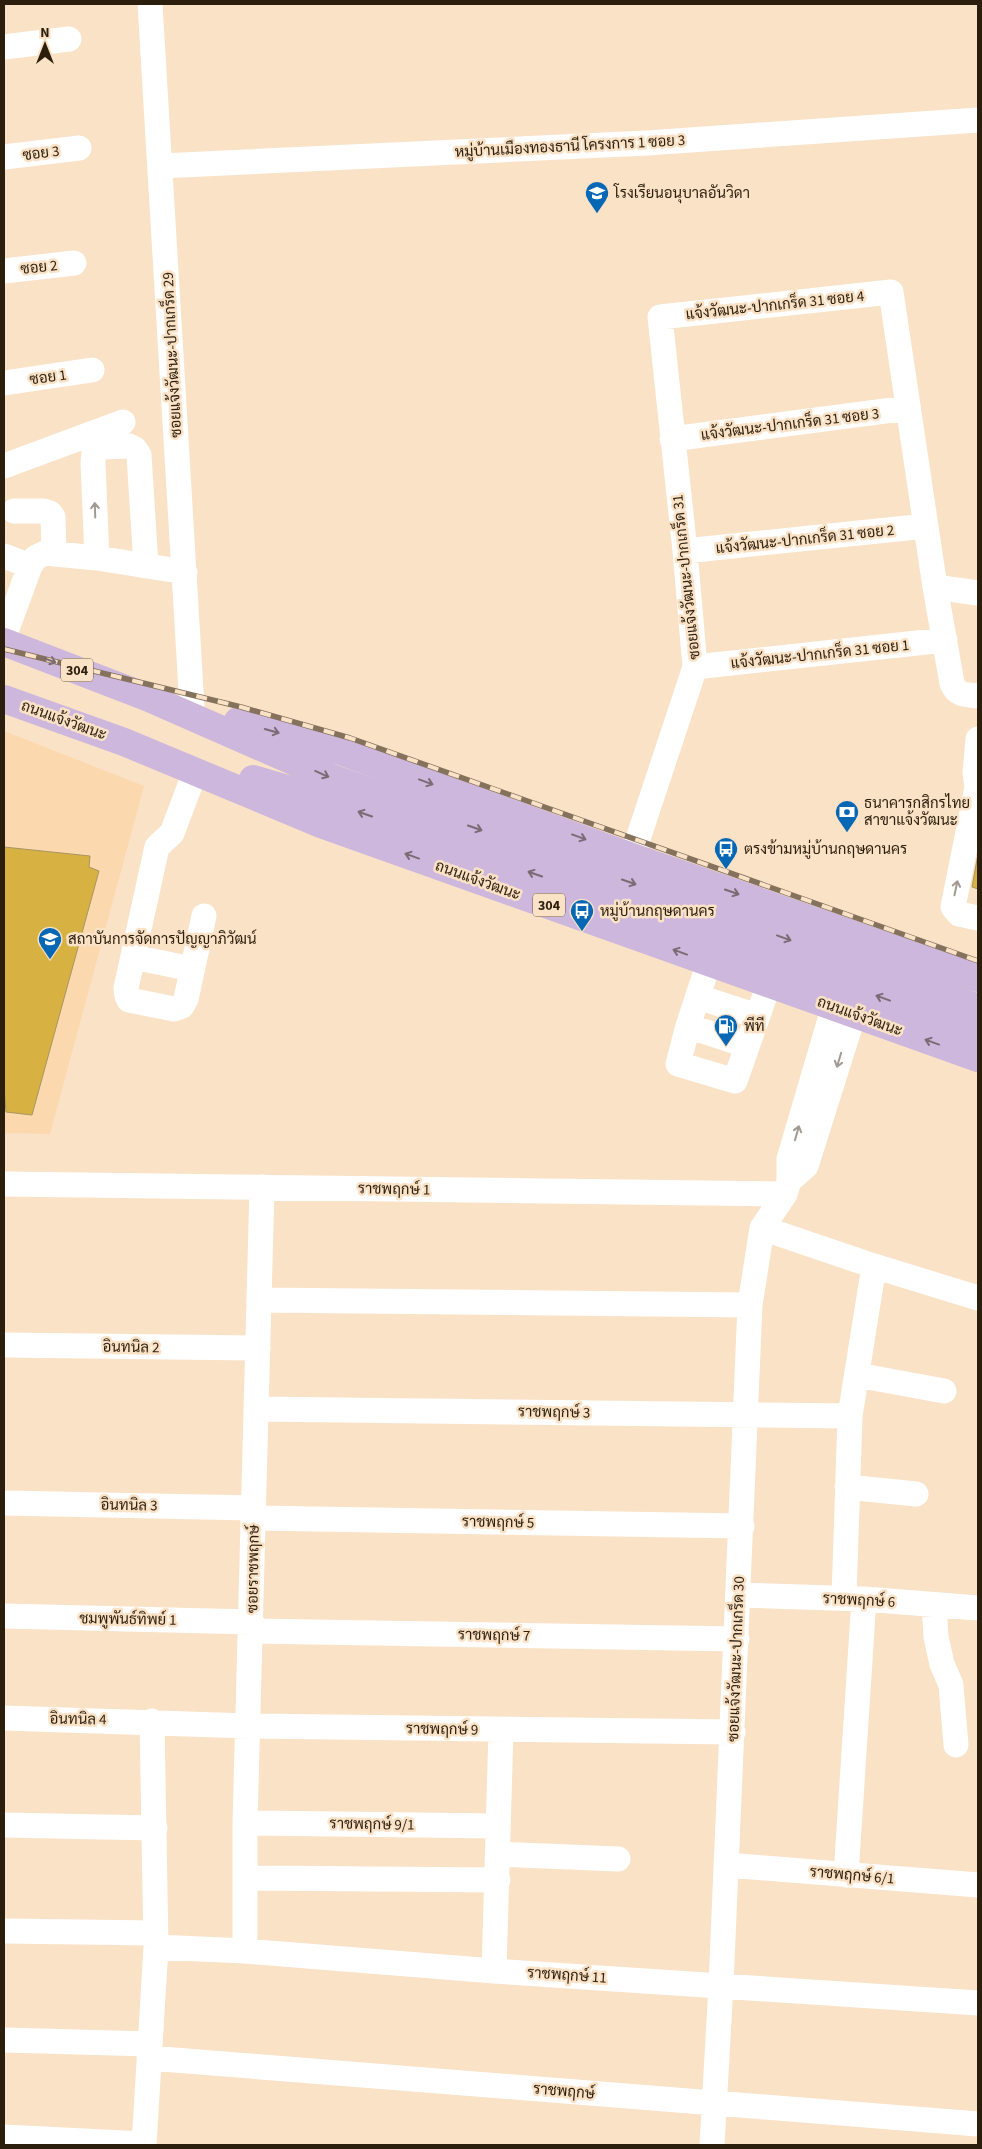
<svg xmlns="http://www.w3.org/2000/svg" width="982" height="2149" viewBox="0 0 982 2149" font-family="'Source Sans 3',Sarabun,sans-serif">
<rect width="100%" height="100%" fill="#fae2c7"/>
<path fill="#fcd8af" d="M4,731L144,786L50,1134L4,1133Z"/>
<path fill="#d7b242" stroke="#a79561" d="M4,847L90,856L89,867L99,871L32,1115L6,1112L4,1088Z
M978,854V889L972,887Z"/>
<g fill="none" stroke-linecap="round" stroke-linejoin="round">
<path stroke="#fff" stroke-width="25" d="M150,4L192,707
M4,47L69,39
M4,157L79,148
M161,166L647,143L978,120
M4,271L74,263
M4,383L92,370
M672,439L908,408
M4,466L123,422
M14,511H44L50,513L53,517L54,554
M685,551L926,526
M4,556L30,566
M97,558L93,462L94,452L101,447L129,446L135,449L139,455L146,566
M935,587L978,593
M4,637L30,566L35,558L45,553L97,558L185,572
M695,667L945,640
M978,739L975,773L977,787L953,907L959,914L978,918
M195,772L172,833L157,847L126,988L127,996L129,1000L174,1009L182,1006L186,999L204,916
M632,857L695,667L685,551L660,317L891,292L935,587L952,683C956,695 966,695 978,696
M133,957L192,969
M709,962L688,1026L678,1064L735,1081L769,984
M698,997L757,1016
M688,1026L746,1045
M789,1181L806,1166L854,1014
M4,1184L785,1194
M762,1228L874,1266L978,1298
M259,1300L750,1305
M4,1345L258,1348
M857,1375L944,1391
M257,1409L850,1416
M847,1487L916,1494
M4,1503L254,1508
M254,1518L742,1526
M739,1595L864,1599L978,1608
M844,1598L850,1416L874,1266
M934,1605L936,1637L942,1664L951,1685L956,1745
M4,1616L252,1622
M251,1631L737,1639
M4,1718L249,1726L733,1732
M245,1823L498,1826
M4,1825L155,1828
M498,1854L618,1859
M727,1865L978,1885
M846,1875L864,1599
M245,1878L498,1880
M4,1931L155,1933
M156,1947L245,1951L494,1971L978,2003
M245,1951V1823L262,1187
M494,1971L501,1730
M4,2040L150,2044
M149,2058L978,2124
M4,2137L144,2144
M144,2145L156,1947L152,1721
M712,2145L721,1985L750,1305L762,1228L785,1194L789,1181V1159L834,1006"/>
<path stroke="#cdb7dc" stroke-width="28" d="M4,642L149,698L334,779L656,892L978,1008
M4,699L124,742L321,824L978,1058
M238,721L332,748L632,857L978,978
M253,779L321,799L647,913L978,1032"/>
<g stroke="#85725c" stroke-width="5.5">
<path id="rail" d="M4,649L241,707L350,738L978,961"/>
</g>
<use href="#rail" stroke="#fae2c7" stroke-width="4" stroke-dasharray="11" stroke-linecap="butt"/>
</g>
<defs><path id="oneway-shaft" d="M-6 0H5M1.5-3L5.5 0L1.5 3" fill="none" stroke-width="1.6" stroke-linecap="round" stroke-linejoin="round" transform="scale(1.25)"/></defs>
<g stroke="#a09a92">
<use href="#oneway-shaft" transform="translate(95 510) rotate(-92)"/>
<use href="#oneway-shaft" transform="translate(956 888) rotate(-78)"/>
<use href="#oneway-shaft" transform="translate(839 1060) rotate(107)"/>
<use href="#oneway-shaft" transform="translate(797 1133) rotate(-74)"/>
</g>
<g stroke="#7c6a74">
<use href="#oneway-shaft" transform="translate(49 660) rotate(21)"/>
<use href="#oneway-shaft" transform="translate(272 731) rotate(16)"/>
<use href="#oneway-shaft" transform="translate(322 774) rotate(24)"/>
<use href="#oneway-shaft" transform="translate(426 782) rotate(20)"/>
<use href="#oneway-shaft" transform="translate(365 814) rotate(-161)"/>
<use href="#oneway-shaft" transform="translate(475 828) rotate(19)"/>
<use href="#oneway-shaft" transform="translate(579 837) rotate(20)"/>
<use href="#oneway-shaft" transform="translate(412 856) rotate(-160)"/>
<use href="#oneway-shaft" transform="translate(535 874) rotate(-161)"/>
<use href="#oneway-shaft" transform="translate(629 882) rotate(19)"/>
<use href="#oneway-shaft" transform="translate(732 892) rotate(19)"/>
<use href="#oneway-shaft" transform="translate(784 938) rotate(20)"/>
<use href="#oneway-shaft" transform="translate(680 952) rotate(-160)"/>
<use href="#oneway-shaft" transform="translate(883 998) rotate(-160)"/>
<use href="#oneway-shaft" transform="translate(932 1042) rotate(-160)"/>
</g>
<defs>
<g id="school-pin" transform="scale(1.25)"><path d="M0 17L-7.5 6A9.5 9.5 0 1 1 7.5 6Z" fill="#0667b4" stroke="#fae2c7"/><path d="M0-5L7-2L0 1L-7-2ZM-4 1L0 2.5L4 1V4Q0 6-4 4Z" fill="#fff"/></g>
<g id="bank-pin" transform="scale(1.25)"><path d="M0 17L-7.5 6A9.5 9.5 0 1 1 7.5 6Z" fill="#0667b4" stroke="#fae2c7"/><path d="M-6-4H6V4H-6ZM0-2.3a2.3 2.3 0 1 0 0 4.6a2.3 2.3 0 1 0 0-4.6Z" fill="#fff"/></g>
<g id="bus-pin" transform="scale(1.25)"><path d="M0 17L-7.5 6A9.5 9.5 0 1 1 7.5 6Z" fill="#0667b4" stroke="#fae2c7"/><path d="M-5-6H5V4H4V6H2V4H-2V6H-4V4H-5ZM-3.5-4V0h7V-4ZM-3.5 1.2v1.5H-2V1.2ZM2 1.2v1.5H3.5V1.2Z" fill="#fff"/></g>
<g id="university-pin" transform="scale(1.25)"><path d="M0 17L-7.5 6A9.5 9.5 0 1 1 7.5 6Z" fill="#0667b4" stroke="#fae2c7"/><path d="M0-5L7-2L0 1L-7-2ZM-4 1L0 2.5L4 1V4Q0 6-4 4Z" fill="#fff"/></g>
<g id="fuel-pin" transform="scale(1.25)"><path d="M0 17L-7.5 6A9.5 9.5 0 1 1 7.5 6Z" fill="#0667b4" stroke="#fae2c7"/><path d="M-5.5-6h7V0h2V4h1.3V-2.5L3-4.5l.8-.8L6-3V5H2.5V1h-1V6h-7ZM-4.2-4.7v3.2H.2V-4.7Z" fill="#fff"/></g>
</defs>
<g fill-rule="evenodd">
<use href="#school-pin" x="597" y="193"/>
<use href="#bank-pin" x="847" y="812"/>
<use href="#bus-pin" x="726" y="849"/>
<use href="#bus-pin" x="582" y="911"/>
<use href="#university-pin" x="50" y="939"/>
<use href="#fuel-pin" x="726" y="1026"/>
</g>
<g text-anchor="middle" stroke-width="5" stroke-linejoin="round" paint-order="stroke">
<g fill="#fae2c7" stroke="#6a5944" stroke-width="1">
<rect x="61" y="658.5" width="32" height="23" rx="4"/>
<rect x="533" y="893.5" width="32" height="23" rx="4"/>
</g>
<g font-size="14" font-weight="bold" fill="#2c1e0c">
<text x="77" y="675">304</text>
<text x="549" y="910">304</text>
</g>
<g font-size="15" fill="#2c1e0c" stroke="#fae2c7">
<text transform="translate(570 146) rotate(-3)" y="5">หมู่บ้านเมืองทองธานี โครงการ 1 ซอย 3</text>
<text transform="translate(41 153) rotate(-7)" y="5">ซอย 3</text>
<text transform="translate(39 267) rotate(-6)" y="5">ซอย 2</text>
<text transform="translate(775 305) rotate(-6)" y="5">แจ้งวัฒนะ-ปากเกร็ด 31 ซอย 4</text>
<text transform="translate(172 355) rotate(-93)" y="5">ซอยแจ้งวัฒนะ-ปากเกร็ด 29</text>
<text transform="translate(48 377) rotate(-8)" y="5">ซอย 1</text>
<text transform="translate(790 424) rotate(-7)" y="5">แจ้งวัฒนะ-ปากเกร็ด 31 ซอย 3</text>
<text transform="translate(805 539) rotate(-6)" y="5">แจ้งวัฒนะ-ปากเกร็ด 31 ซอย 2</text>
<text transform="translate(686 577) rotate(-96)" y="5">ซอยแจ้งวัฒนะ-ปากเกร็ด 31</text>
<text transform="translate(820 654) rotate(-6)" y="5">แจ้งวัฒนะ-ปากเกร็ด 31 ซอย 1</text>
<text transform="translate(64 720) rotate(20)" y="5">ถนนแจ้งวัฒนะ</text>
<text transform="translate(478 880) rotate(20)" y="5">ถนนแจ้งวัฒนะ</text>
<text transform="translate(860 1016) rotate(20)" y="5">ถนนแจ้งวัฒนะ</text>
<text transform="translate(394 1189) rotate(1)" y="5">ราชพฤกษ์ 1</text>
<text transform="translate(131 1347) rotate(1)" y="5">อินทนิล 2</text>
<text transform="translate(554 1412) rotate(1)" y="5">ราชพฤกษ์ 3</text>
<text transform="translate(129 1505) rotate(1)" y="5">อินทนิล 3</text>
<text transform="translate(498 1522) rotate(1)" y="5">ราชพฤกษ์ 5</text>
<text transform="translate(253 1569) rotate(-89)" y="5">ซอยราชพฤกษ์</text>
<text transform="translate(859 1600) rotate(3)" y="5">ราชพฤกษ์ 6</text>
<text transform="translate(128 1619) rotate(1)" y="5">ชมพูพันธ์ทิพย์ 1</text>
<text transform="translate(494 1635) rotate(1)" y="5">ราชพฤกษ์ 7</text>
<text transform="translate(736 1659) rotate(-88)" y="5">ซอยแจ้งวัฒนะ-ปากเกร็ด 30</text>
<text transform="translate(78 1719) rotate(1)" y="5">อินทนิล 4</text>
<text transform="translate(442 1729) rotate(1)" y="5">ราชพฤกษ์ 9</text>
<text transform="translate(372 1824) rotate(1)" y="5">ราชพฤกษ์ 9/1</text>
<text transform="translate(852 1875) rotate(5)" y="5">ราชพฤกษ์ 6/1</text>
<text transform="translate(567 1975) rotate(4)" y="5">ราชพฤกษ์ 11</text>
<text transform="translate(564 2091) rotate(5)" y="5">ราชพฤกษ์</text>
</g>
<g font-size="15" fill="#2c1e0c" stroke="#fae2c7" text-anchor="start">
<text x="614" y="198">โรงเรียนอนุบาลอันวิดา</text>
<text x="864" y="808">ธนาคารกสิกรไทย<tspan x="864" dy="17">สาขาแจ้งวัฒนะ</tspan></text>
<text x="744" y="854">ตรงข้ามหมู่บ้านกฤษดานคร</text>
<text x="600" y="916">หมู่บ้านกฤษดานคร</text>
<text x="68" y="944">สถาบันการจัดการปัญญาภิวัฒน์</text>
<text x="744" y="1031">พีที</text>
</g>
</g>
<rect width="982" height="2149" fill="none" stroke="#2c1e0c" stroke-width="10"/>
<g transform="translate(45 45)" stroke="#fae2c7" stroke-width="4" paint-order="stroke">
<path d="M0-4L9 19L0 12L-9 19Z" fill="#2c1e0c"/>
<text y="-8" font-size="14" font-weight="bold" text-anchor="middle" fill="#2c1e0c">N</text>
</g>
</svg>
